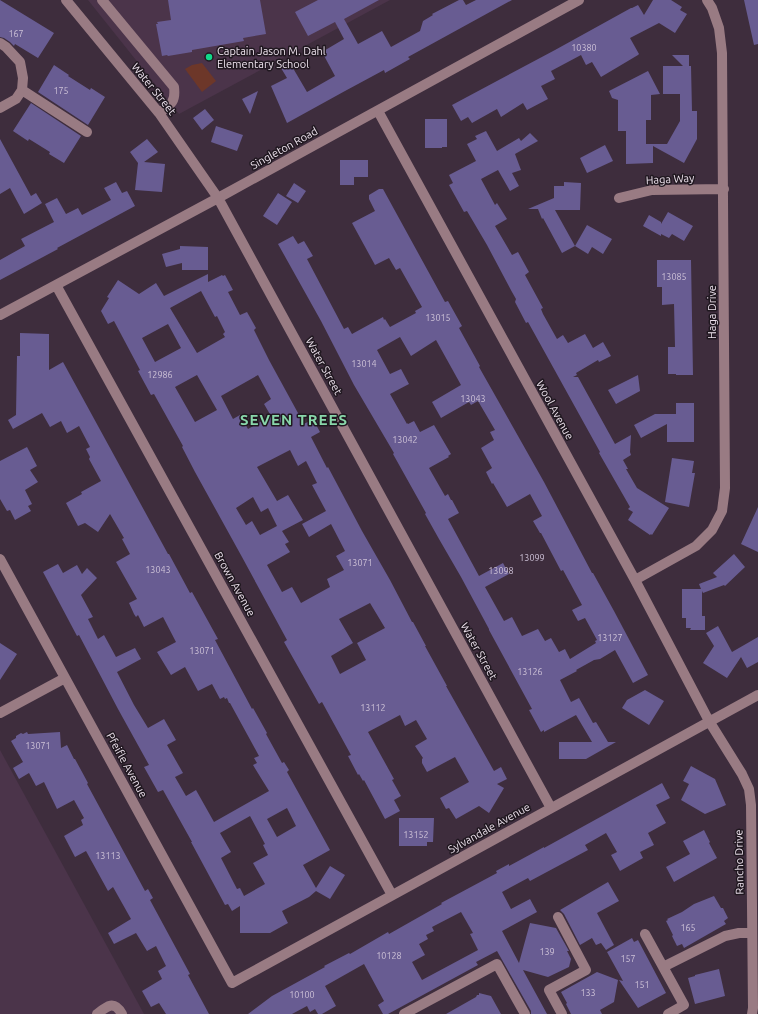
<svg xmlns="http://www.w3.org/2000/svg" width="758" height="1014" viewBox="0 0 758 1014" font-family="Ubuntu,sans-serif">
<rect width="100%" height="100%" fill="#3e2d3d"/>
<path fill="#4b344a" d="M88,0H390L179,114Z
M0,750L144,1014H0Z"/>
<path fill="#6d3729" d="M202,63L216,81L202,92L185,69L192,65Z"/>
<path fill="#685c92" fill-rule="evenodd" d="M0,0L54,33L38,58L15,44L14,46L10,42L4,38L0,37Z
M168,0H260L266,34L243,38L244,41L192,50V52L168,56L167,55L162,56L156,24H158L157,22L171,20Z
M318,0H379L344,19L358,44L382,31L391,47L420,31L423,21L433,15L432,14L459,0H463L466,5L476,0H512L408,57L410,59L385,73L384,70L345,91L287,123L271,86L287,78L281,68L290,63L307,92L335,76L322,52L344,39L335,22L308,36L295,12Z
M653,0H671L682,7L680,10L687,14L675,33L659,23L630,38L639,54L638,55L601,77L592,62L586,65L581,55L551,71L555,79L541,86L548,99L527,110L523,103L501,117L497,109L472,123L468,117L461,121L452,105L555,50L631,8H632L638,5L644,15Z
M744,0H758V44L754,45Z
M672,55H689V66H691L692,111H697V139L684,163L653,146V163L626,164V131H618V100L612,98L609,91L648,71L660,94L651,95V120H646V144H667L680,121V94H663V66H683Z
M54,65L69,75L68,76L90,90L91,88L105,97L88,125L38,92Z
M258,91L250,114L242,99Z
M31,103L81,136L64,163L49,154L50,152L29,139L28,141L13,131Z
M205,109L214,120L202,130L193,118Z
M425,119H447V147H442V148H425Z
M216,126L243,135L237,151L211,142Z
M486,131L497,151L519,138L521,141L530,133L538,141L515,154L521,170L512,173L519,186L510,191L498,170L481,179L495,205L497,203L507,219L495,226L512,255L518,252L529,272L525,275L543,308L541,309L543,314L557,339L563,335L568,343L585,334L593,348L603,342L611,356L599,362L598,360L576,373L577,375L573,377H578L615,444L631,435L630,452L631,455L623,460L628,469H626L637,488L669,508L652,535L651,534L650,535L628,520L633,512L628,509L630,507L599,453L600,452L528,322L526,323L515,302L516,299L512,292L487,245L467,211L464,212L449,185L453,183L449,175L476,161L467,144L477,139L475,136Z
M0,139L31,196L36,193L42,203L24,214L10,188L0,194Z
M147,139L158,152L144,162L165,164L162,192L135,190L138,163L130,152Z
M605,145L613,161L587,173L580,158Z
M340,160H368V177H354V185H340Z
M116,182L122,193L127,191L135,206L57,248L58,249L0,280V260L25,246L21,239L54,222L45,204L57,198L66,214L78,208L82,215L111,200L104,188Z
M564,182L581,183L580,210H555L575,246L562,253L543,218L542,219L538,209H528L554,198V186H564Z
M294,183L306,191L298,203L286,196Z
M379,189H383L445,302L448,301L462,326L459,328L480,366L479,367L544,482L592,573H593L614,611L648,675L633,683L615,650L600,659L594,660L576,670L577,671L560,680L571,702L579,698L593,723L596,722L608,742H616L586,759H559V742H592L576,715L544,732V730L541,732L529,710L532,709L489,630V629L461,577L439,539L425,514L426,513L393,454L394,453L354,385L321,321L278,244L293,236L298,244L304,241L313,256L307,259L344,329L348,327L352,334L383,317L384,320L385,319L390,327L416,313L415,311L422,307L400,268L396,270L389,258L375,265L352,223L375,211L369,199V195ZM400,337L411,356L436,340L461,385L432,402L441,418L469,402L471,405L478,401L495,430L490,432L494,440L481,448L492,468L486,472L492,484L493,483L507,507L530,494L542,516L533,521L540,533H541L561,571L563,570L582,605L572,610L578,621L585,618L597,640L595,641L596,643L570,659L565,649L559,652L551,638L545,641L538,629L522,636L512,617L504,621L485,587L509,574L503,563L479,576L448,519L459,513L452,500H451L448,494L445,496L429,468L449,457L448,456L451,454L434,425L420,432L414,421L408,424V423L407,424L390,394L409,384L401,369L390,374L377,350Z
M278,193L292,202L277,225L263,216Z
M668,212L693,226L684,241L672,234L669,238L661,234V236L643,226L649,215L661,222V224Z
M587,225L612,239L603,254L592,247L588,254L575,246Z
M180,246L208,247V270H182V263L166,267L162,254L180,249Z
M657,260H691L693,375H676V374H668V347H675L674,304L662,305V287H657Z
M208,274V282L222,275L223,276L225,275L233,290L228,292L240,315L247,312L256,328L254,330L269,360L304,424L313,419L320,432L311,437L327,468L328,467L362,531L390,580L412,622H413L426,646H425L447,686H446L494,771L501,767L507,779L497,784L504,788L489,813L479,806L456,819L449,808L446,809L440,798L469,782L455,757L427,772L422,763V759L423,758L415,746L427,739L416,720L405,726L400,715L368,732L394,779L392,780L401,796L394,800L400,811L385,819L364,780L363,781L359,774L358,775L348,756L351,755L322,702L319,704L284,642L287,640L242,557L195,472L182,447L183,446L154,394L151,395L138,371L140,370L114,321L108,324L101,311L109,298L107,297L118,280L139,294L156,283L164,296ZM201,291L215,317L217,316L225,332L223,334L225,337L197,353L170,308ZM168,324L181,348L155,362L142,338ZM197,375L217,410L195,422L175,387ZM258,375L271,399L264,404L271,416L248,429L240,415L233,419L221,396ZM290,450L298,466L306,461L317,483L312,485L326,511L302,524L309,537L331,524L345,551L336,556L344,570L327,579L330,587L301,603L292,587L282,592L267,565L290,552L285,544L289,542L282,531L303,520L288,495L277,501L257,467ZM253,497L261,512L268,508L277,526L260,535L252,521L246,525L236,508ZM370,603L385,628L357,643L366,660L340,674L331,656L353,643L339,619Z
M20,333L49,334V370L63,362L168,554H169L190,593L192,592L218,639L215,640L252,709L253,708L267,733L266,734L282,763L284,762L289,770L287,772L330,850L303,865L316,888L330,866L345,875L330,899L316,891L309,897L282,911L288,923L270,933H240V906L232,911L228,904L225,905L191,842H192L163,790L158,792L144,767L149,765L118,709L79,635L77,636L43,572L58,564L63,573L77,565L82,574L87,568L97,578L81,595L93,617L88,619L98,639L104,635L116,657L135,648L141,659L117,672L134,705L148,728L164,719L176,740L167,745L183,773L175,777L186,796L196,790L214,822L269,791L253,765L257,763L254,758L259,756L230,703H229L227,698L225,699L224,697L220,699L212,684L198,691L185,667L171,675L157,652L176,642L163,617L144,627L138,615L136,617L134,614L129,603L137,599L116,562L130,554L122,539L124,538L110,514L98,532L85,523L78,526L66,503L82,494L81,492L101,481L89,459L90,457L86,449L90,447L79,426L67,433L61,421L50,427L42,413L13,429L8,420L16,415L17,356H20ZM287,808L296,826L277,837L267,819ZM250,816L265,844L263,845L268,855L253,863L265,884L244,896L240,888L237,889L221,858L231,852L220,833Z
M638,375L640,391L616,404L608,390Z
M676,403H694V442H667V424L641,438L634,425L655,414H676Z
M27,447L37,466L30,470L38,482L25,490L32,504L28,506L31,511L15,520L10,510L7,511L0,499V461Z
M672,458L694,461L692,473H695L689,507L665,502Z
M758,507V552L741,544Z
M734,554L745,567L725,586L724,585L703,593L702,591V616H705V630H690L691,628H686V618H682V589H701L699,584L717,577L713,573Z
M718,626L732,652L758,637V662L747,668L741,657L727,678L703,663L714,646L706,633Z
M0,643L17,654L0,680Z
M645,690L664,701L649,725L622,708L627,700Z
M27,732L28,734L60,732L61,748L67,745L74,759H75L88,783L87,784L145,891L148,889L153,898L150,900L190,974L188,975L209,1014H166L159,1003L151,1007L142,991L162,979L158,971L166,966L156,946L147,951L136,933L114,944L108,933L131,919L113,887L108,891L86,851L75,857L64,836L83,825L81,820L84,818L74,800L57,809L44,782L36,786L29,773L19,779L13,768L23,762L11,741L16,738V736L21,733L23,734Z
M691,766L715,779L726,805L705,814L681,800L689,784L683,781Z
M662,783L670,798L656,805L666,823L648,833L654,845L640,852L643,858L620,871L611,855L617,852L606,833L585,845L588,850L530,881L528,878L502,892L511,909L530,899L537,912L502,931L519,963L530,923L556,928L569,951H567L571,959L569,967L548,977L523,970L547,1014H531V1011L497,951L476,962L478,965L388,1014H383L378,1005L384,1001L364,964L325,986L336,1006L322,1014H318L315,1009L310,1012L307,1006L292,1014H248L272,996L325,967L324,966L349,953L350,954L388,932L389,934L442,904L441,903L497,873L496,871L509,864V866L544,847V848ZM461,912L473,933L470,934L478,950L422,980L412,962L425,955L419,944L428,939L426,935L434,931L432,927Z
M399,818H434L433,842H427V846H399Z
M704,830L710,842L709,843L717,858L674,882L666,867L690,854L683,841Z
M608,882L619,901L597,913L614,945L606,950L601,943L596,945L592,938L580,945L564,914L560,910Z
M714,896L721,908H723L728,918L724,921L726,924L684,948L682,944L677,946L672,936L673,935L666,921L668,920L667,919L682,912L694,904Z
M632,938L634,942L638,940L666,993L638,1008L619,980L623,981L607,952Z
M719,969L725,996L695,1004L688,978L695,976V975Z
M597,972L618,980L614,1002L600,1010L602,1014H571L566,1004L567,1003L561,992Z
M479,993L491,996L501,1014H446L476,997L477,995H479Z"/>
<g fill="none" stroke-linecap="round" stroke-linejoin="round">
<path stroke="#997b83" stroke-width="10" d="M66,0L159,113L218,198L551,808
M102,0L174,87C176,103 170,105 159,113
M0,43L6,47L20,62L23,78L22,90L16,99L0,108
M22,90L87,132
M378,111L635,580L709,721L742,774L749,789L751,805L753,1008L752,1014
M619,198L652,190L724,189
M56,285L392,895
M0,315L218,198L579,0
M0,559L232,983L758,695
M635,580L696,546L712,530L722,511L725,488L722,53L719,28L712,8L707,0
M0,713L65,678
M558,917L586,970L549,990L562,1014
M645,934L684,1005L668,1014
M663,967L725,936L739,933H752
M97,1014C107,1006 114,1000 122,1014
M404,1014L497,964L525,1014"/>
</g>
<circle fill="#11d98a" stroke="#201820" stroke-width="1.5" cx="209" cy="57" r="4"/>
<g text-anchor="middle" stroke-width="3" stroke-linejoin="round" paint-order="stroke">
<g font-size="9" fill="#ccc0d6">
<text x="16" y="37">167</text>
<text x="584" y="51">10380</text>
<text x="61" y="94">175</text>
<text x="674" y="280">13085</text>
<text x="438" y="321">13015</text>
<text x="364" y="367">13014</text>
<text x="160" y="378">12986</text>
<text x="473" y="402">13043</text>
<text x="405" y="443">13042</text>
<text x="532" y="561">13099</text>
<text x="360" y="566">13071</text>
<text x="158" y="573">13043</text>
<text x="501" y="574">13098</text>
<text x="610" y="641">13127</text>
<text x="202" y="654">13071</text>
<text x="530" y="675">13126</text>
<text x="373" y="711">13112</text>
<text x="38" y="749">13071</text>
<text x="416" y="838">13152</text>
<text x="108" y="859">13113</text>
<text x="688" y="931">165</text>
<text x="547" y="955">139</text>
<text x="389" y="959">10128</text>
<text x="628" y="962">157</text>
<text x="642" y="988">151</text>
<text x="588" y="996">133</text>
<text x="302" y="998">10100</text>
</g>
<g font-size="11" fill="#ede2ed" stroke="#201820" text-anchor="start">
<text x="217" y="55">Captain Jason M. Dahl<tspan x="217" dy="13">Elementary School</tspan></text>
</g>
<g font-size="11" fill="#ede2ed" stroke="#201820">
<text transform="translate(154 89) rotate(51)" y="4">Water Street</text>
<text transform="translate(284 148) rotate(-29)" y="4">Singleton Road</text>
<text transform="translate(670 179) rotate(-3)" y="4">Haga Way</text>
<text transform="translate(712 312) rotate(-90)" y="4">Haga Drive</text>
<text transform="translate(324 366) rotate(61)" y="4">Water Street</text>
<text transform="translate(555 410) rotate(61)" y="4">Wool Avenue</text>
<text transform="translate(235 584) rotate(61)" y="4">Brown Avenue</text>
<text transform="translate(479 651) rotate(61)" y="4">Water Street</text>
<text transform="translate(127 765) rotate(61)" y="4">Pfeifle Avenue</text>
<text transform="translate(489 828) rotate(-29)" y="4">Sylvandale Avenue</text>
<text transform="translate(739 862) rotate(-91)" y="4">Rancho Drive</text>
</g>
<g font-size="15" font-weight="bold" letter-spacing="1" fill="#89d7aa" stroke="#201820">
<text x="294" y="425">SEVEN TREES</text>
</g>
</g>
</svg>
